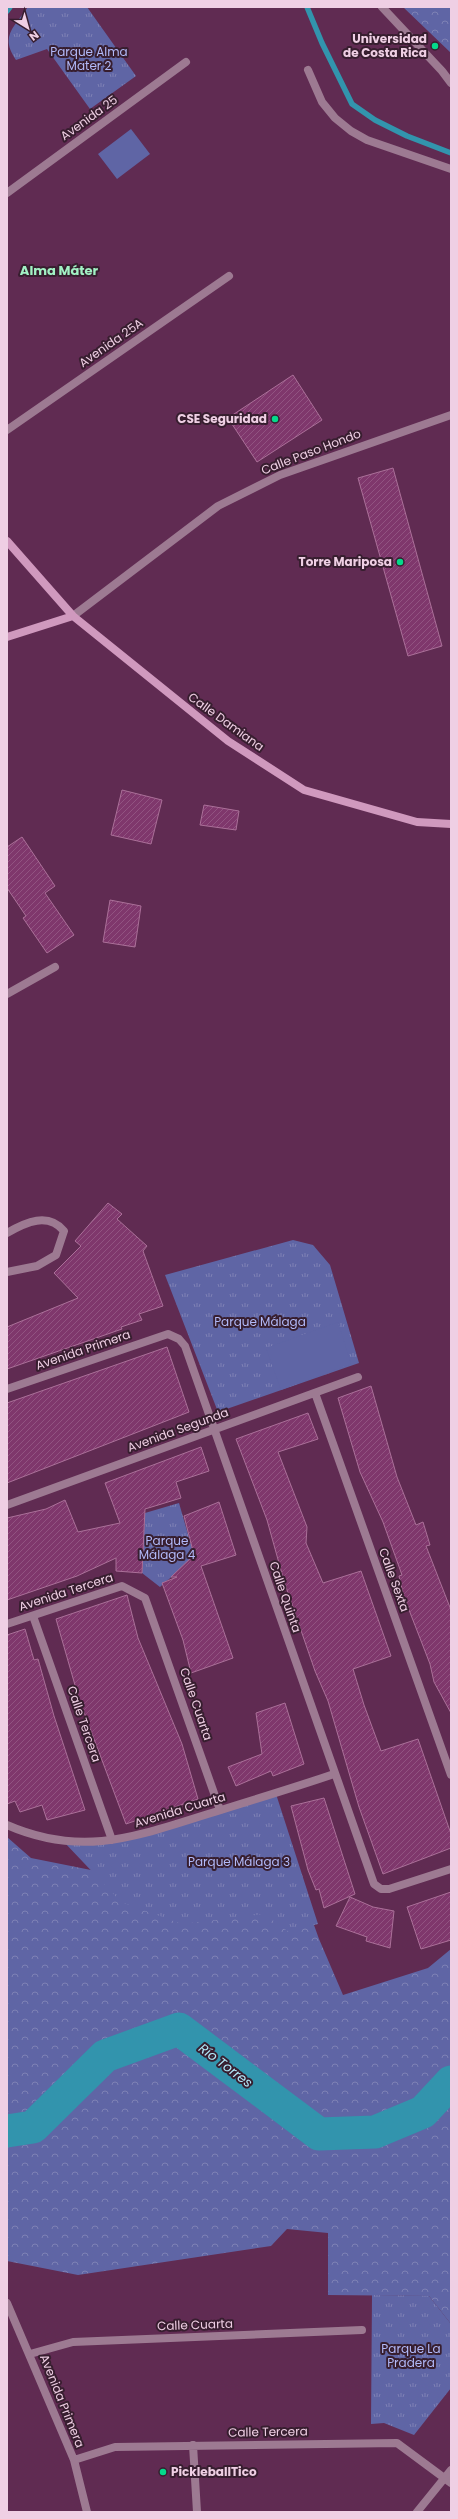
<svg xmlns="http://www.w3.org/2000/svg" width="458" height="2519" viewBox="0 0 458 2519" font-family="Poppins,sans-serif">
<defs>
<pattern id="forest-crowns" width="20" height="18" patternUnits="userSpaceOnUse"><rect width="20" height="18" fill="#5f65a5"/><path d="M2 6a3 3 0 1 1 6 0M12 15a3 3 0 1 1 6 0" fill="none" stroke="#7e81b5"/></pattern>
<pattern id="park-tufts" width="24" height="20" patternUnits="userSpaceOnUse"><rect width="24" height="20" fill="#5f65a5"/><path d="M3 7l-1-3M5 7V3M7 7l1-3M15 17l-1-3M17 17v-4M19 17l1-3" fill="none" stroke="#7e81b5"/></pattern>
<pattern id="building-hatch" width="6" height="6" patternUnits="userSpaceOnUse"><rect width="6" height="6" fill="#7f376c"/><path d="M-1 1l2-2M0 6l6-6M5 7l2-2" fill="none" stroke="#915381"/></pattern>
</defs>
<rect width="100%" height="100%" fill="#602b52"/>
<path fill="url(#forest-crowns)" d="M403,7H451V53Z
M7,1837L31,1858L126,1877L285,1844L319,1939L343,1995L428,1968L451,1949V2324L429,2296L328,2295V2233L287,2229L271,2246L78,2275L7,2261Z"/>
<path fill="url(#park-tufts)" d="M28,7H87L136,76L90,109L47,49L16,60C0,37 13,28 28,7Z
M293,1240L313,1245L330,1265L359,1363L218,1412L165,1275Z
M179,1503L194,1555L160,1587L142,1573L145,1513Z
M276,1794L318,1924L289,1932L264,1914L182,1924L121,1902L64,1842L112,1840Z
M372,2295L429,2296L451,2324V2388L414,2435L384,2423L371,2424Z"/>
<path fill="#5f65a5" d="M131,129L150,154L117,179L98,154Z
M338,1322L351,1364L281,1390L266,1348Z
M177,1546L189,1560L168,1580L156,1565Z"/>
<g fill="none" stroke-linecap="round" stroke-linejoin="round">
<path stroke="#3294ad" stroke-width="5.5" d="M307,7L322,43L352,104L375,120L407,136L451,153
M7,11L10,7"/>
<path stroke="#3294ad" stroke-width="33" d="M7,2131L33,2127L105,2056L179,2029L319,2134L375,2132L423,2112L451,2082"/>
</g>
<path fill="url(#building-hatch)" stroke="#ab7099" d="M293,375L322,420L257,462L228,418Z
M393,468L442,646L408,656L358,478Z
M122,790L162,800L151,844L111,835Z
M204,805L239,811L236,830L200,825Z
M22,837L55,886L45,893L74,935L47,953L23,918L26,916L7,888V847Z
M110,900L141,906L135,947L103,942Z
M108,1203L122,1214L117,1219L147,1246L143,1251L163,1306L139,1314L142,1320L121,1327L122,1329L7,1369V1327L78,1298L54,1273L81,1246L75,1241Z
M167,1347L189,1412L7,1483V1403Z
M371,1386L397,1477L416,1525L423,1522L430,1545L426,1546L451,1610V1713L434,1682L430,1664L404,1597L399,1576L402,1575L383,1522L360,1472L338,1398Z
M308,1413L318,1439L278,1452L307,1527L306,1543L323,1583L361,1571L391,1656L353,1669L364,1705L381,1751L418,1739L451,1834V1848L383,1874L359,1807L328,1701L315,1671L284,1581L267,1520L236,1439Z
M201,1447L209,1471L176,1482L181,1498L145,1509L142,1573L116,1571V1558L77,1576L7,1600V1518L46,1509L65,1500L78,1532L120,1523L105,1483Z
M219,1502L236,1555L201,1566L233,1658L191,1673L183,1640L162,1583L177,1577H171L194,1555L184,1516Z
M127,1595L138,1638L182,1744L198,1799L126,1824L79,1699L56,1619Z
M25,1629L34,1660L38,1659L54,1716L85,1810L47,1820L42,1805L20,1812L15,1801L7,1804V1635Z
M285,1703L304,1764L273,1776L271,1771L236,1786L228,1767L262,1754L256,1713Z
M324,1798L355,1894L324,1908L319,1889L316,1890L308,1870L291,1806Z
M451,1892V1940L421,1949L407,1907Z
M350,1897L373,1907L394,1911L390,1948L366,1941L367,1937L336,1926Z"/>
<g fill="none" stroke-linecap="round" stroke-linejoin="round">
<path stroke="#9d7a92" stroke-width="8" d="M7,1233C26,1222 48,1212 64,1231L56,1255L37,1266L7,1272"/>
<path stroke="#9d7a92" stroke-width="8" d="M382,7L442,71L451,83
M308,70L322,102L335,118L351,131L367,140L451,169
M7,193L186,62
M7,430L229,276
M73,616L218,506L280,475L451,415
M7,994L55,967
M7,1389L168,1334L179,1339L185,1346L374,1884L381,1889H389L451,1869
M315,1393L451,1775
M7,1505L358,1377
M33,1616L112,1840
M7,1624L122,1586L145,1598L220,1810
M7,1825C87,1860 144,1833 221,1810C259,1798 296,1787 334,1774
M7,2303L74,2460L87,2512
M30,2354L73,2342L362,2330
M193,2445L197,2512
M74,2460L115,2447L397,2443L451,2483
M417,2512L451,2470"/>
<path stroke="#d099be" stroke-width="8" d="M7,541L73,616L228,741L304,790L417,822L451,824
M7,637L73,616"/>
</g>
<g fill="#05d98b" stroke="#371e2f" stroke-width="1.5">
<circle cx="435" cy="46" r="4"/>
<circle cx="275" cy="419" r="4"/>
<circle cx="400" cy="562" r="4"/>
<circle cx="163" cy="2472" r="4"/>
</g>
<g text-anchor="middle" stroke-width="4" stroke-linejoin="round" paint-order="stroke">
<g font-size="12" font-weight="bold" fill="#efcfe4" stroke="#371e2f" text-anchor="end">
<text x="427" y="43">Universidad<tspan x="427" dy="14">de Costa Rica</tspan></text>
<text x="267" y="423">CSE Seguridad</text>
<text x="392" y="566">Torre Mariposa</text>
<text x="171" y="2476" text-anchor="start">PickleballTico</text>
</g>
<g font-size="12" fill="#b2baf9" stroke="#371e2f">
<text x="89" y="56">Parque Alma<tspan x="89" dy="14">Mater 2</tspan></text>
<text x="260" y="1326">Parque Málaga</text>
<text x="167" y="1545">Parque<tspan x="167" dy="14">Málaga 4</tspan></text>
<text x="239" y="1866">Parque Málaga 3</text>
<text x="411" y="2353">Parque La<tspan x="411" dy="14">Pradera</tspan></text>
</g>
<g font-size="12" fill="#efcfe4" stroke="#371e2f">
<text transform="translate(89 118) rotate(-36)" y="4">Avenida 25</text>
<text transform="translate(111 343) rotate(-35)" y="4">Avenida 25A</text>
<text transform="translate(311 452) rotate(-21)" y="4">Calle Paso Hondo</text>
<text transform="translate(226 722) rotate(36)" y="4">Calle Damiana</text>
<text transform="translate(83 1350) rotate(-19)" y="4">Avenida Primera</text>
<text transform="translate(178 1430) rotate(-20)" y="4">Avenida Segunda</text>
<text transform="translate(394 1580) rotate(70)" y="4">Calle Sexta</text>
<text transform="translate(66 1592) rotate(-18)" y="4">Avenida Tercera</text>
<text transform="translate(285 1597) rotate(71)" y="4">Calle Quinta</text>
<text transform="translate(196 1704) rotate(71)" y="4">Calle Cuarta</text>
<text transform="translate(84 1724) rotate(71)" y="4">Calle Tercera</text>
<text transform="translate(180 1810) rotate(-17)" y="4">Avenida Cuarta</text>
<text transform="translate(195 2325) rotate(-2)" y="4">Calle Cuarta</text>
<text transform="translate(62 2401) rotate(68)" y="4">Avenida Primera</text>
<text transform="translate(268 2432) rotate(-1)" y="4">Calle Tercera</text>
</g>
<g font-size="13" font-weight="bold" fill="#a2f1c4" stroke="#371e2f">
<text x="59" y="275">Alma Máter</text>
</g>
<g font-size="13" font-style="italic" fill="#b3eafa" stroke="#371e2f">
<text transform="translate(226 2065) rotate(37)" y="5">Río Torres</text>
</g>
</g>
<rect width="458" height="2519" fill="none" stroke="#efcfe4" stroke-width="16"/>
<g transform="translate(28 28) rotate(143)" stroke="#371e2f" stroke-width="3" paint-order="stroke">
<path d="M0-3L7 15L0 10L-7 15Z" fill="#efcfe4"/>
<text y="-6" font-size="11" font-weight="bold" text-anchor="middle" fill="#efcfe4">N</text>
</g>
</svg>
